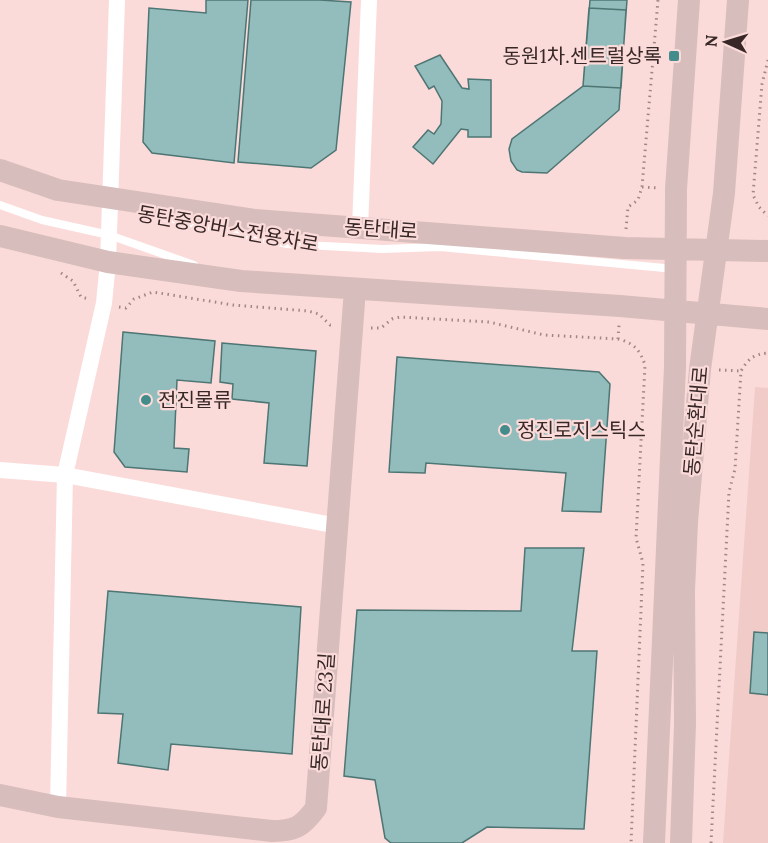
<svg xmlns="http://www.w3.org/2000/svg" width="768" height="843" viewBox="0 0 768 843" font-family="Lora,'Noto Sans KR',serif">
<rect width="100%" height="100%" fill="#fbdbd9"/>
<path fill="#f1cbc8" d="M755,387L768,388V843H723Z"/>
<path fill="#93bdbc" stroke="#4d7574" stroke-width="1.5" d="M206,0H248L234,163L152,153L143,142L149,8L206,13Z
M251,0H320L351,2L336,150L311,168L238,162Z
M590,0H627L619,110L547,173L522,172L517,170L511,161L509,149L512,139L583,86Z
M589,8L626,10L621,88L583,86Z
M440,55L462,88L469,89L468,79L491,80V137H468V130L461,129L433,164L413,147L428,130L434,134L441,124L442,101L434,86L429,89L415,66Z
M123,332L215,341L211,383L177,380L174,448L189,449L187,472L125,467L114,452Z
M222,343L316,351L307,466L264,463L269,403L232,399L233,384L220,382Z
M397,357L599,372L610,384L601,512L562,511L566,473L426,463L425,473L389,472Z
M525,548H584L572,651H597L584,829L487,827L462,843H391L385,838L375,780L344,776L357,610L521,611Z
M108,591L301,607L292,754L171,744L168,770L118,763L123,714L98,713Z
M754,632L768,633V695L750,693Z"/>
<g fill="none" stroke-linecap="round" stroke-linejoin="round">
<path stroke="#9f8786" stroke-width="3" stroke-dasharray="1.5 4.5" stroke-linecap="butt" d="M768,60L762,84L753,195L759,207L768,216
M642,187L658,188
M626,229L628,207L638,200L642,187L658,0
M61,273L73,281L81,297L89,299
M119,307L126,308L134,299L153,292L233,305L308,311L319,314L330,325H334
M371,328H381L392,319L400,317L489,322L544,335L618,339C634,343 640,350 645,365L636,538L643,563L631,843
M618,339L619,325
M719,370L741,371
M711,843L729,492L735,469L741,371C748,359 754,354 768,353"/>
<path stroke="#fff" stroke-width="8" d="M0,205L42,220L109,235L194,265
M164,217L287,244L382,249L440,247L675,269"/>
<path stroke="#fff" stroke-width="16" d="M360,228L369,0
M0,470L65,475L338,526
M58,807L65,475L104,303L108,262L117,0"/>
<path stroke="#d7bdbc" stroke-width="22" d="M0,170L58,190L255,220L625,248L768,251
M0,236L108,262L241,281L620,306L768,319
M0,795L58,807L272,831C295,831 302,827 316,808L355,289
M654,843L675,367L676,189L689,0
M681,843L685,724L684,591L687,522L700,369L724,193L738,0"/>
</g>
<g fill="#448c8b" stroke="#fbdbd9" stroke-width="2">
<rect x="668" y="50" width="12" height="12" rx="3"/>
<circle cx="146" cy="400" r="6"/>
<circle cx="505" cy="430" r="6"/>
</g>
<g text-anchor="middle" stroke-width="4.5" stroke-linejoin="round" paint-order="stroke">
<g font-size="20" fill="#372827" stroke="#fbdbd9" text-anchor="start">
<text x="662" y="63" text-anchor="end">동원1차.센트럴상록</text>
<text x="158" y="407">전진물류</text>
<text x="517" y="437">정진로지스틱스</text>
</g>
<g font-size="20" fill="#372827" stroke="#fbdbd9">
<text transform="translate(228 229) rotate(10)" y="7">동탄중앙버스전용차로</text>
<text transform="translate(381 229) rotate(4)" y="7">동탄대로</text>
<text transform="translate(696 421) rotate(-85)" y="7">동탄순환대로</text>
<text transform="translate(323 712) rotate(-86)" y="7">동탄대로 23길</text>
</g>
</g>
<g transform="translate(726 42) rotate(274)" stroke="#fbdbd9" stroke-width="4.5" paint-order="stroke">
<path d="M0-4.5L10 22L0 15L-10 22Z" fill="#372827"/>
<text y="-9" font-size="16" font-weight="bold" text-anchor="middle" fill="#372827">N</text>
</g>
</svg>
